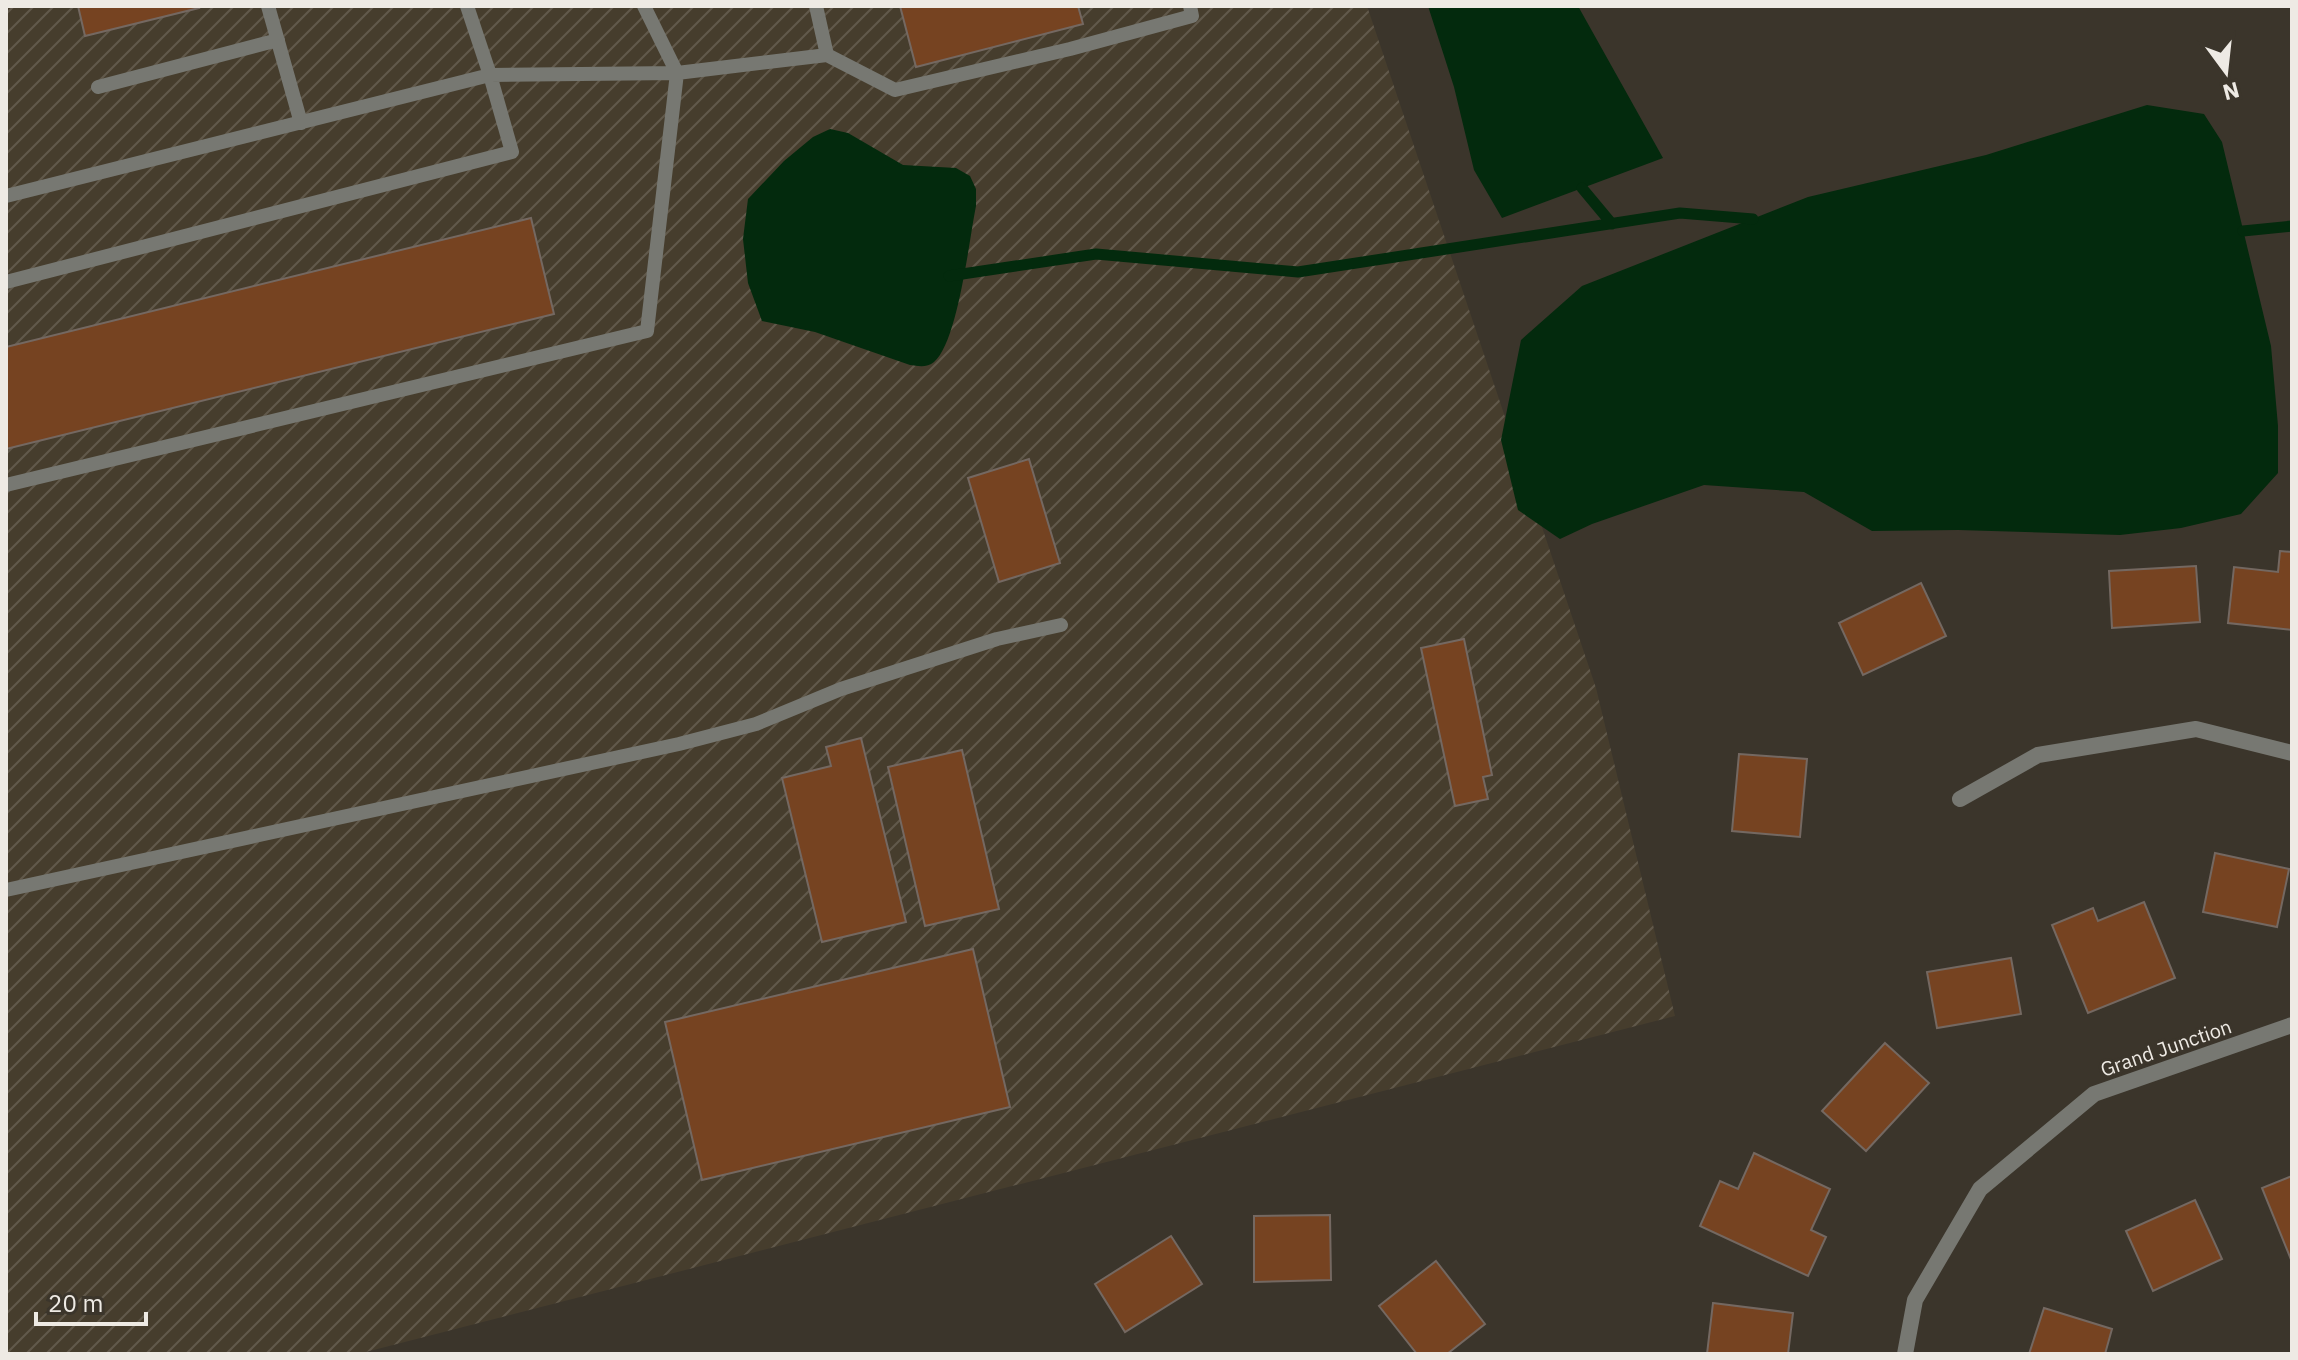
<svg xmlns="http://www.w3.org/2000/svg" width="2298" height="1360" viewBox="0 0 2298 1360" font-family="'IBM Plex Sans',sans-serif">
<defs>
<pattern id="industrial-furrows" width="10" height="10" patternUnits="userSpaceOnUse" patternTransform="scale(2)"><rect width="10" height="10" fill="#463d2d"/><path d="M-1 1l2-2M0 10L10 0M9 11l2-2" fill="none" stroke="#61594b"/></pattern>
</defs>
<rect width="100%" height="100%" fill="#3b352b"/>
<path fill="url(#industrial-furrows)" d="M6,6H1367L1596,688L1675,1016L358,1354H6Z"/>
<path fill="#032a0d" d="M1428,6H1578L1663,158L1502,218L1474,170L1454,87Z
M2147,105L2204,114L2222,142L2271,346L2278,426V473L2241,514L2181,528L2120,535L1958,530L1872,531L1804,492L1704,485L1592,524L1560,539L1518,510L1501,440L1521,340L1582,286L1808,197L1986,155Z
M830,129L848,133L903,165L956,168L970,176L976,189V206C969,240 958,342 934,362C927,368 918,366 910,365L815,332L762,321L748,283L743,239L748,199L784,161L813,137Z"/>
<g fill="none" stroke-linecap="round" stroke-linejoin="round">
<path stroke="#032a0d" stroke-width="11" d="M1582,188L1612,224
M2243,231L2292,226
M949,276L1096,254L1298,272L1680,213L1753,219"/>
</g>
<path fill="#764321" stroke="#746861" stroke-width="2" d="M78,6H198L199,8L85,36Z
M900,6H1078L1083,24L916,67Z
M531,218L554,314L6,449V347Z
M1029,459L1060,563L999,582L968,478Z
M2280,551L2292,552V630L2228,623L2234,567L2278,572Z
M2196,566L2200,622L2112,628L2109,571Z
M1921,583L1946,636L1863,675L1839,623Z
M1464,639L1492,775L1483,777L1488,799L1455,806L1421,648Z
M861,738L906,922L822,942L782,778L831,766L826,747Z
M962,750L999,909L925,926L888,767Z
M1739,754L1807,759L1800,837L1732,831Z
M2215,853L2289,869L2277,927L2203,912Z
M2144,902L2175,978L2088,1013L2052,925L2093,908L2098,921Z
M973,949L1010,1107L702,1180L665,1022Z
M2011,958L2021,1014L1937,1028L1927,972Z
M1885,1043L1929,1083L1866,1151L1822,1111Z
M1754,1153L1830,1189L1811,1230L1826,1237L1808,1276L1700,1226L1720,1181L1738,1189Z
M2292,1176V1262L2262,1188Z
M2195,1200L2222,1259L2153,1291L2126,1231Z
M1330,1215L1331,1280L1254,1282V1216Z
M1171,1236L1202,1284L1125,1332L1095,1284Z
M1436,1261L1485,1324L1447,1354H1417L1379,1306Z
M1713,1303L1793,1313L1788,1354H1707Z
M2044,1308L2112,1329L2105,1354H2029Z"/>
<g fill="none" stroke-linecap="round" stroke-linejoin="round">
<path stroke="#777872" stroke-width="14" d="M268,6L301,123
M816,6L827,55
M98,87L278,40
M6,196L490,75L677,73L827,55L895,90L1070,49L1192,16L1190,6
M6,282L512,152L490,75L467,6
M6,485L647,331L677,73L644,6
M6,890L679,744L756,724L841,689L997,639L1061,625"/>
<path stroke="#777872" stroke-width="16" d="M1960,799L2038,755L2196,729L2292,753
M1905,1354L1915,1300L1980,1189L2094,1094L2292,1025"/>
</g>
<g text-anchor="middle" stroke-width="6" stroke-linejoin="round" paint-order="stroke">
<g font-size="20" fill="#eeeae4" stroke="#3b352b">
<text transform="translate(2166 1048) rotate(-19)" y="7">Grand Junction</text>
</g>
</g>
<rect width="2298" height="1360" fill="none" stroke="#eeeae4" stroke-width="16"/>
<g transform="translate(2226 72) rotate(165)" stroke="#3b352b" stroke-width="6" paint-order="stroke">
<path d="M0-6L14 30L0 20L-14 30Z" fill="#eeeae4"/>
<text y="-12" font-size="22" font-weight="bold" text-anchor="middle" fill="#eeeae4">N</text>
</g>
<path d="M36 1312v12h110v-12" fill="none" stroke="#eeeae4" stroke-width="4"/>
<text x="48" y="1312" font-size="24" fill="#eeeae4" stroke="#3b352b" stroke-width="6" paint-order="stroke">20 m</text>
</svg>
